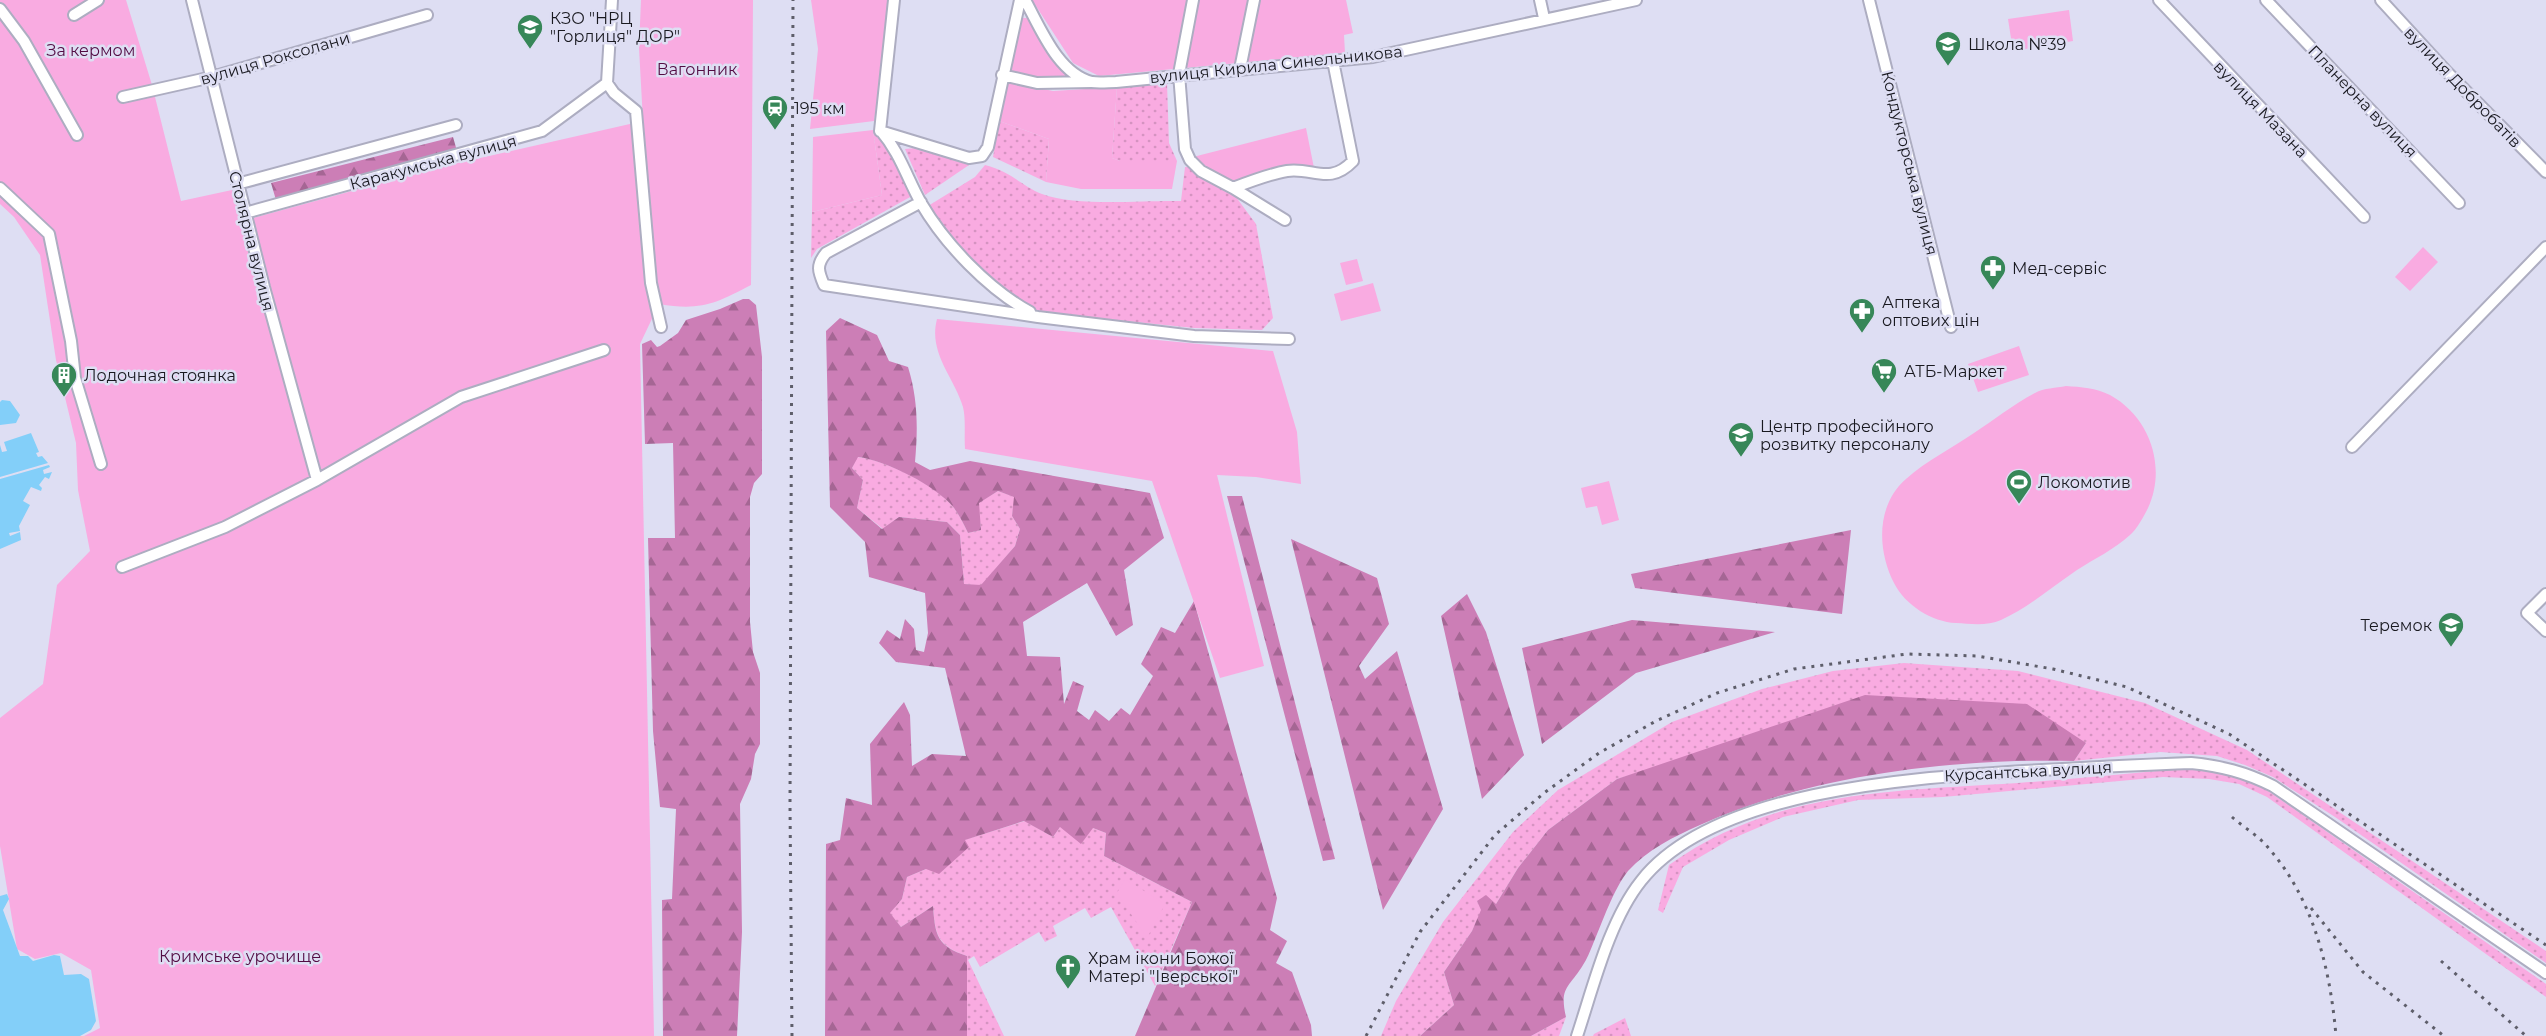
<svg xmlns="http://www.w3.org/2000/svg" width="2546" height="1036" viewBox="0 0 2546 1036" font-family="Montserrat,sans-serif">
<defs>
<pattern id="grass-dots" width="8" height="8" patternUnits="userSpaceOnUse" patternTransform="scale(1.5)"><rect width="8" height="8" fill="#f9abe1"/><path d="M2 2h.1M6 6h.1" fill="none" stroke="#d593c1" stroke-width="1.8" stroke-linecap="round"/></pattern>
<pattern id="forest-firs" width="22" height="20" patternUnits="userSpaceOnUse" patternTransform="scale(1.5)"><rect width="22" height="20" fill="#cc7eb6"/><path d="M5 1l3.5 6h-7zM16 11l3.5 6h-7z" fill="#a56694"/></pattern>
</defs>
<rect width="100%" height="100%" fill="#dedef3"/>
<path fill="url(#grass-dots)" d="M1167,83L1169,143L1177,161H1120L1112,158L1117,87Z
M999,121L1049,139L1046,182L993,157Z
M873,130C894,146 903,172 912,196L817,249L811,258L812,212L882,195Z
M916,148L969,165L925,195L905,149Z
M985,165C1012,172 1020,185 1042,194C1077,207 1142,200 1181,201L1185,167H1191L1236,197L1256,224L1273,318L1262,330L1194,328L1039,312L1010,295L952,240L928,206L975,177Z
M857,457C885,460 937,485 954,508C960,516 964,525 968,533L981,530L978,503L998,491L1015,497L1012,516L1020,529L1015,546L981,586L964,584L960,535L947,522L899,517L883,529L857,508L863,480L852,468Z
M1904,663L2018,671L2145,703L2247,750L2546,951V963L2335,817L2273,777L2245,765L2217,756L2160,752L2074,761L2086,743L1657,767L1617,779L1548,830L1518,868L1496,904L1477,901L1482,910L1472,931L1444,972L1454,1005L1420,1036H1381L1396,1001L1443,922L1513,832L1558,790L1672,722L1762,689L1833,671Z
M2191,768L2217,771L2264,788L2546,984V997L2267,797L2239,784L2209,779L2163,777L1943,797L1858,800L1783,817L1729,840L1683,867L1663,913L1658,910L1669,865C1773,790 1895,791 2018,783C2075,779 2133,773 2191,768Z
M1025,821L1053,837L1060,827L1093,828L1106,833L1104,856L1192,902L1155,986L1111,907L1091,918L1085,908L1053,926L1057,936L1045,942L1039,932L980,967L974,956L968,960L1004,1036H967V956C938,946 935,935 933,906L901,927L889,913L902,899L907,877L926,869L964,840Z
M1566,1017L1559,1036H1531Z
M1625,1018L1631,1036H1593L1594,1034Z"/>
<path fill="url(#forest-firs)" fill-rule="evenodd" d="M453,137L457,151L276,200L271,183Z
M743,299H749L756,305L762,357V474L754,483L750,497V622L753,652L760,673V744L755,754L751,779L740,804L742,932L737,1036H663L662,900L672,899L676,809L660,807L653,731L648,538H675L673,443L645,444L642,344L651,340L657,347L660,346L678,333L686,320L720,309Z
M840,318L877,335L889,361L908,367C918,399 918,429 915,462L930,470L970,461L1150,493L1164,538L1124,570L1133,625L1116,636L1087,583L1023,622L1027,656L1060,657L1064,704L1073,681L1084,686L1077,711L1089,720L1095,710L1109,721L1121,708L1130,715L1153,676L1141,664L1161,627L1175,633L1194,601L1277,898L1270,930L1287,941L1276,963L1292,972L1311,1025L1312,1036H1135L1192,902L1104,856L1106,833L1093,828L1081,844L1060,827L1053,837L1024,821L965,840L969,847L939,874L926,869L907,877L902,899L890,913L901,927L933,906C935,935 937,946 967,956V1036H825L826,844L840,840L846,798L872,805L870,744L904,702L910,715L912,766L932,754L966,756L945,668L896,662L879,643L887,630L900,639L905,619L914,629L916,650L924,652L928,633L925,593L869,577L865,542L830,507L826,331ZM858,457C885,460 937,486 954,508C960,516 964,525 968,533L981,530L979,503L998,491L1014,497L1012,516L1020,529L1015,546L981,585L964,584L960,535L947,522L899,517L882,529L857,508L863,480L852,468Z
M1227,496H1242L1335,859L1323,861Z
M1851,530L1842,614L1635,588L1631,574Z
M1291,539L1377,578L1389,624L1359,666L1365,679L1397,651L1443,809L1383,910Z
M1467,594L1486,632L1524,755L1482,799L1441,616Z
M1632,620L1775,632L1636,673L1542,744L1522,648Z
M1865,695L2027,704L2086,743L2074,761C1954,758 1810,775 1700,825C1675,836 1647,850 1628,871C1614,888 1602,923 1593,944C1590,951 1587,959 1583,965C1569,988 1559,987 1566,1017L1531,1036H1420L1454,1005L1444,972L1472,931L1481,910L1477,901L1486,895L1496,904L1518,868L1548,830L1617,779Z"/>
<path fill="#f9abe1" d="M0,0H126L152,85L181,201L232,190L242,221L436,168L643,121L639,48L641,0H753L751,285C715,304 700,311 659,304L640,344L654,1036H84L100,1028L91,970L61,953L35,959L17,949L0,846V718L43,684L57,585L90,551L78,490L76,443L56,360L40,255L14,217L0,204Z
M811,0H891L874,121L810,129L818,49Z
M1032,0H1346L1353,33L1344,35L1345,53L1099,76L1073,63Z
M2069,10L2073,41L2013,51L2008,19Z
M1020,18H1027L1047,51L1074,80L1020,75L1011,70Z
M1006,81L1053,91L1117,87L1112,158L1120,161H1177L1172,189H1081L1046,182L1049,139L999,121Z
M1306,128L1315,173C1308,172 1299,169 1292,169C1248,170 1234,203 1193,157Z
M873,130L882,195L812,212L813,137Z
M2423,247L2438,262L2410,291L2395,277Z
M1357,259L1363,281L1346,285L1340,263Z
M1373,283L1381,311L1341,321L1334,294Z
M937,319L1273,351L1297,432L1301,484L1256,477L1217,475L1264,666L1220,678L1152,481L965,449C964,436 966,419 963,407C954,377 928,353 937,319Z
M2019,346L2029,375L1978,392L1968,364Z
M2066,386C2081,387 2096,388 2110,395C2150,417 2167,467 2148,508C2144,516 2137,529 2130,535C2115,549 2094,559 2077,570C2053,586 2028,608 2001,620C1988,626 1971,624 1956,623C1932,622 1905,605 1894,583C1877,550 1876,505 1906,479C1926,461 1952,448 1974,433C1994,420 2014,404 2035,393C2044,388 2056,388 2066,386Z
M1609,481L1619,520L1602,525L1597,506L1586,508L1581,488Z
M1125,879L1165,904L1147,938L1117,893Z"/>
<path fill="#83cff9" d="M2,400L10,401L20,415L16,423L0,425V402Z
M31,433L39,452L36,453L38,457L42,456L48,463L0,477V445L2,452L7,451L4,442Z
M49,465L50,467L43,470L44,474L52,472L49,479L45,477L39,485L42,488L41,491L31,487L23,501L30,505L19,526L20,531L9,533L10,536L20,532L21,540L0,549V479Z
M7,894L9,899L3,910L20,956H28L33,961L54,955L60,956L64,975L81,974L89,979L96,1021L91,1030L80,1036H0V896Z"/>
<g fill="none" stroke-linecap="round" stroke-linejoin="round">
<g stroke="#adadc1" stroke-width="14">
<path id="minor" d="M192,0L264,287L317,480
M612,0L607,83L614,93L636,111L651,283L661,327
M1025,0C1040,27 1058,74 1092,82C1099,83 1109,82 1116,82L1373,57L1636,0
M1193,0L1179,74L1185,149L1190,160L1201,171L1233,188L1285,220
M1540,0L1544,18
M1869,0L1951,327
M2159,0L2364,217
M2266,0L2459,203
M2381,0L2447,72L2546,172
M0,9L24,41L77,135
M74,15L98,0
M1240,69L1254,0
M1002,75L1037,83L1091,82
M123,97L212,77L427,15
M880,131L969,158L982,156L988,147L1020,0
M880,131L894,0
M881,131C900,153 907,178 921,203C945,244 988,289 1030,312
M237,184L456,125
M0,188L49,234L71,341L75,378L101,464
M1233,188C1251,181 1269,174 1287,171C1313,167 1329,186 1353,161L1333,61
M921,202L826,253C816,265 818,271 824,285L1038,317L1194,336L1289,339
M245,213L542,131L607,83
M2352,447L2546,247
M122,567L225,527L317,480L461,397L604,350
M2546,594L2527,613L2546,631
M1577,1036C1593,988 1609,921 1641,881C1713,789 1915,778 2023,771C2079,768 2135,765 2191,763C2221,766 2245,772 2273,786L2546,973"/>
</g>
<use href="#minor" stroke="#fff" stroke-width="10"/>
<path stroke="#5e5e6a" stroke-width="3" stroke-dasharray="3 6" stroke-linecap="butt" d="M2232,817C2241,825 2252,832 2261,840C2312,892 2330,966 2336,1036
M2311,908L2363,972L2444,1036
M2441,961L2526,1036
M792,1036L790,804L793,0
M1366,1036L1420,932L1495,835L1544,793L1599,753L1656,721L1717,693L1794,669L1907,654L1977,656L2053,669L2127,687L2229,734L2546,945"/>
</g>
<defs>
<g id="school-pin" transform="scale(1.35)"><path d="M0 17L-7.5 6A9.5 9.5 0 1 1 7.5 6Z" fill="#378758" stroke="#dedef3"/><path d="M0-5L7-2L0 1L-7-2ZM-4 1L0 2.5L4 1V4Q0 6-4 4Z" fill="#fff"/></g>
<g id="station-pin" transform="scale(1.35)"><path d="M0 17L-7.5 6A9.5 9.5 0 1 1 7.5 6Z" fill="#378758" stroke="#dedef3"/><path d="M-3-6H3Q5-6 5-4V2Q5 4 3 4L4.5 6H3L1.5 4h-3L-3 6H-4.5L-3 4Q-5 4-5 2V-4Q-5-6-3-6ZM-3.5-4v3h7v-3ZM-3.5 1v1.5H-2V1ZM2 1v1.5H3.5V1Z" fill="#fff"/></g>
<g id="pharmacy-pin" transform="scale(1.35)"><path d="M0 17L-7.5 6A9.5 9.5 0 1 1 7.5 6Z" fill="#378758" stroke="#dedef3"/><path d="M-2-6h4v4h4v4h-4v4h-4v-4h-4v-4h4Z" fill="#fff"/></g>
<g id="supermarket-pin" transform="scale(1.35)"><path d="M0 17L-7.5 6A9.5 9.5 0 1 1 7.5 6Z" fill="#378758" stroke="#dedef3"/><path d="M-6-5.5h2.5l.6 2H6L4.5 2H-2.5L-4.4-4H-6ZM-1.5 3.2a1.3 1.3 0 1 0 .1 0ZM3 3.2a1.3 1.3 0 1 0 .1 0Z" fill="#fff"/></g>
<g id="building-pin" transform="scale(1.35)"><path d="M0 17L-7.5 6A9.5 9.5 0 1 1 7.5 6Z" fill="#378758" stroke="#dedef3"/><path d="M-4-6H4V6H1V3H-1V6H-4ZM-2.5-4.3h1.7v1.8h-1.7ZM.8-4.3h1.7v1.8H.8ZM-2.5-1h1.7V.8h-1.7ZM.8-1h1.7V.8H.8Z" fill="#fff"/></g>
<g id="university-pin" transform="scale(1.35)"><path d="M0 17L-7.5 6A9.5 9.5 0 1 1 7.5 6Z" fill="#378758" stroke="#dedef3"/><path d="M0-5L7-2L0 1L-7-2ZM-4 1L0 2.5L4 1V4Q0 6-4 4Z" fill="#fff"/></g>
<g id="stadium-pin" transform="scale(1.35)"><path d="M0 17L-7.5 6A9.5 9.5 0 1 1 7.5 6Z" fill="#378758" stroke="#dedef3"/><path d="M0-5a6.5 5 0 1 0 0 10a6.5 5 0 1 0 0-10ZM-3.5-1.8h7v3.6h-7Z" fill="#fff"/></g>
<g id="church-pin" transform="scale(1.35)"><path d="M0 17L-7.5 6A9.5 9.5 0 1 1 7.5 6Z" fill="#378758" stroke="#dedef3"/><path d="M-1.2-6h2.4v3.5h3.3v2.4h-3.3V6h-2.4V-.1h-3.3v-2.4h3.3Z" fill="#fff"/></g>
</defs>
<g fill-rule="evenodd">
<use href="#school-pin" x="530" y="27"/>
<use href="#school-pin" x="1948" y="44"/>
<use href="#station-pin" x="775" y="108"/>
<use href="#pharmacy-pin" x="1993" y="268"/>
<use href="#pharmacy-pin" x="1862" y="311"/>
<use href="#supermarket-pin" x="1884" y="371"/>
<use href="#building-pin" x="64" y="375"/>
<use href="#university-pin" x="1741" y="435"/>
<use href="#stadium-pin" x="2019" y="482"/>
<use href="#school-pin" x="2451" y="625"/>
<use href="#church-pin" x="1068" y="967"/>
</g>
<g text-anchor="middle" stroke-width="5" stroke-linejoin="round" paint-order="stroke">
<g font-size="16" fill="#191920" stroke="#dedef3" text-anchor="start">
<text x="550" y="24">КЗО "НРЦ<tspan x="550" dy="18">"Горлиця" ДОР"</tspan></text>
<text x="1968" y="50">Школа №39</text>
<text x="794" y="114">195 км</text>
<text x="2012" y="274">Мед-сервіс</text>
<text x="1882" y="308">Аптека<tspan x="1882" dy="18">оптових цін</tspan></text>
<text x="1904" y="377">АТБ-Маркет</text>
<text x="84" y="381">Лодочная стоянка</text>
<text x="1760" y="432">Центр професійного<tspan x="1760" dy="18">розвитку персоналу</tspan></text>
<text x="2038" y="488">Локомотив</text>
<text x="2432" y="631" text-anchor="end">Теремок</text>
<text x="1088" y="964">Храм ікони Божої<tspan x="1088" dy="18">Матері "Іверської"</tspan></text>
</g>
<g font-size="16" fill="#530c44" stroke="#dedef3">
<text x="91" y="56">За кермом</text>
<text x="697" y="75">Вагонник</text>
<text x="240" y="962">Кримське урочище</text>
</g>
<g font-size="16" fill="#191920" stroke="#dedef3">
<text transform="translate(275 58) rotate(-16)" y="6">вулиця Роксолани</text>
<text transform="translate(1276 64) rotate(-6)" y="6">вулиця Кирила Синельникова</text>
<text transform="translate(2463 87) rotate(46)" y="6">вулиця Добробатів</text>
<text transform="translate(2363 101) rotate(46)" y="6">Планерна вулиця</text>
<text transform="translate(2261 109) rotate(46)" y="6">вулиця Мазана</text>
<text transform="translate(433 162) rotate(-15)" y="6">Каракумська вулиця</text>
<text transform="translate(1910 163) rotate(76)" y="6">Кондукторська вулиця</text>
<text transform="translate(252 241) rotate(76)" y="6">Столярна вулиця</text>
<text transform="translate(2028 771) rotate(-3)" y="6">Курсантська вулиця</text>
</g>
</g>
</svg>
